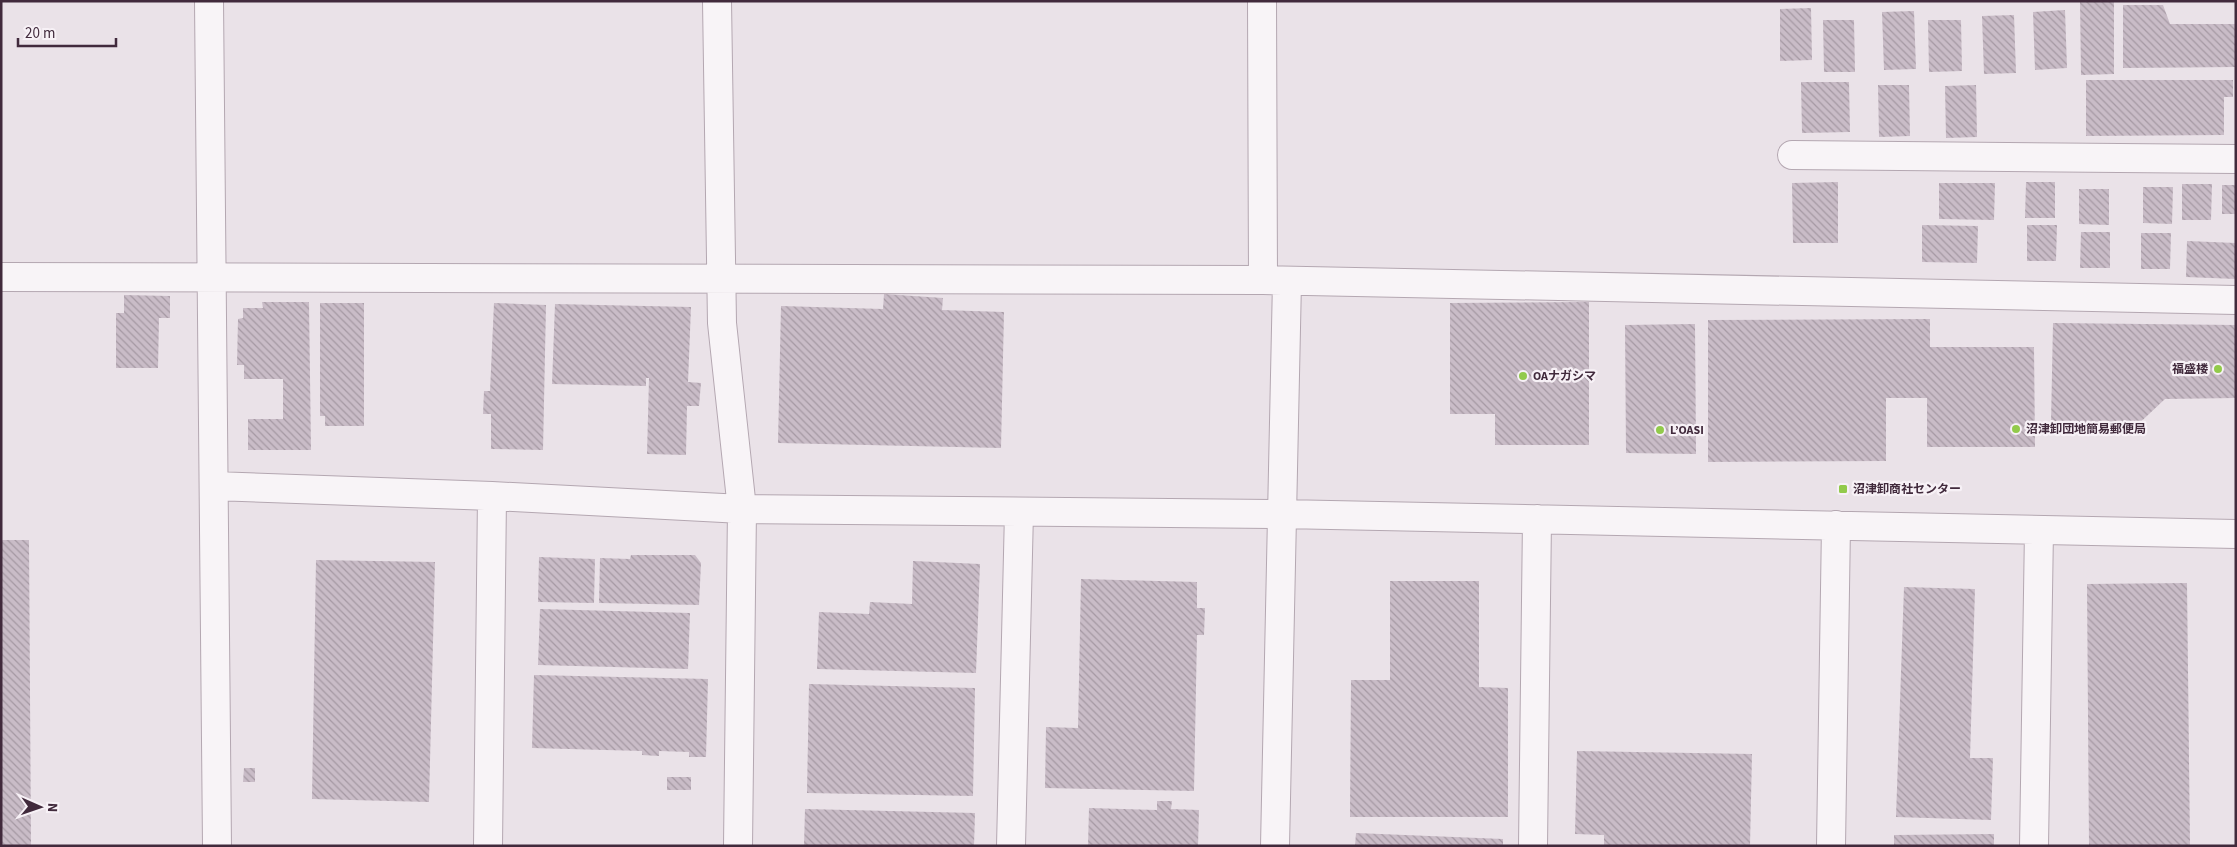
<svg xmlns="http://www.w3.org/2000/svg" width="2237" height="847" viewBox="0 0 2237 847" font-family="'Source Sans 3','Noto Sans JP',sans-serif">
<defs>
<pattern id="building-back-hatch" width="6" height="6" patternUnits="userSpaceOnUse" patternTransform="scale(1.25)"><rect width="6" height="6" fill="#c9bcc7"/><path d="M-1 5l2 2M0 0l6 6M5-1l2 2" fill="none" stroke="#a599a3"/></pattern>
</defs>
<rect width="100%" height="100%" fill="#eae2e8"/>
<path fill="url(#building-back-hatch)" d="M2080,1H2114V74L2081,75Z
M2123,5H2163L2170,24H2236V67L2123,68Z
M1811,8L1812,60L1780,61V9Z
M2065,10L2067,68L2035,70L2033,12Z
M1914,11L1916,69L1884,70L1882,12Z
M2014,15L2016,73L1984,74L1982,16Z
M1823,20H1854L1855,72H1824Z
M1928,20H1961L1962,71L1929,72Z
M2086,80H2233V97H2224V135L2086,136Z
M1801,82H1849L1850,132L1802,133Z
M1878,85H1909L1910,136L1879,137Z
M1976,85L1977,137L1946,138L1945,86Z
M1838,182V243H1793L1792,183Z
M2026,182H2055V218H2025Z
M1939,183H1995L1994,220L1939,219Z
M2182,184H2212L2211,220H2182Z
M2222,185H2236V214H2222Z
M2143,187H2173L2172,224L2143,223Z
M2079,189H2109V225L2079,224Z
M1922,225L1978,226L1977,263L1922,262Z
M2027,225H2057L2056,261H2027Z
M2081,232H2110V268H2080Z
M2141,233H2171L2170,269H2141Z
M2187,241L2236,243V279L2186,277Z
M884,294L943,298L942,310L1004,312L1001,448L778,443L781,306L883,309Z
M124,295L170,296V318H159L158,368H116V313H124Z
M262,302H309L311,450H248V419H283V379H244V365H237L238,319L243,318V308H263Z
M1589,302V445H1495V414H1450V303Z
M320,303H364V426H325V416H320Z
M494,303L546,305L543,450L491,449V414H483L484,391H490Z
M555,304L691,307L688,382L701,383L699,406H687L686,455L647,454L649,378H646V386L552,384Z
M1930,319V347H2034L2035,447H1927V398H1886V461L1708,462V320Z
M2053,323L2236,325V398L2165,399L2132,430L2051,423Z
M1695,324L1696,454L1626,453L1625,325Z
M1,540H29L31,846H1Z
M631,555H695L701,563L699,605L599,603L600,558L630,559Z
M539,557L595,559L594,603L538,602Z
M316,560L435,562L429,802L312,799Z
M913,561L980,564L976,673L817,669L819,612L869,614L870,602L912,604Z
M1081,579L1197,582V608H1205L1204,635H1197L1194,791L1045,788L1046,727L1078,728Z
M1390,581H1479V687L1508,688V817H1350L1351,680H1390Z
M2187,583L2190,846H2089L2087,584Z
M1904,587L1975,589L1970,758H1993L1991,820L1896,817Z
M540,609L690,613L688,669L538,665Z
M534,675L708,679L706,757H689V752L659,751V756L642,755V751L532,748Z
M809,684L975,688L973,796L807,793Z
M1577,751L1752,754L1750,846H1604V835L1575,834Z
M244,768H255V782H243Z
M667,777H691V790H667Z
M1157,801H1172L1171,809L1199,810L1198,846H1088L1089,808L1157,810Z
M805,809L975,813L974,846H804Z
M1356,833L1503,839V846H1355Z
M1994,834V846H1894V835Z"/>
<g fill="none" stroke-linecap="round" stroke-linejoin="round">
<g stroke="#b4a7b1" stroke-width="30">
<path id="minor" d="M209,1L217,846
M717,1L722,323L742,509L738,846
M1262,1L1263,280
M1792,155L2236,159
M1,277L1263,280L2236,300
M214,486L492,496L742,509L1282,514L2236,534
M488,846L492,496
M1011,846L1019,512
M1275,846L1287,281
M1533,846L1537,519
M1831,846L1836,525
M2034,846L2039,530"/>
</g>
<use href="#minor" stroke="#f8f4f7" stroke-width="28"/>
</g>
<g fill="#92ca4b" stroke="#f7f1f6" stroke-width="2">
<circle cx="2218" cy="369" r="5"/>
<circle cx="1523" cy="376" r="5"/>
<circle cx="2016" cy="429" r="5"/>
<circle cx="1660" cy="430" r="5"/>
<rect x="1838" y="484" width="10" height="10" rx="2.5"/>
</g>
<g text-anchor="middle" stroke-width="4.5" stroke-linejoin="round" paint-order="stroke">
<g font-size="12" font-weight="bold" fill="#412a3c" stroke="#f7f1f6" text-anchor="start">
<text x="2208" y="373" text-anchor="end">福盛楼</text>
<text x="1533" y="380">OAナガシマ</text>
<text x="2026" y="433">沼津卸団地簡易郵便局</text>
<text x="1670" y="434">L’OASI</text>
<text x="1853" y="493">沼津卸商社センター</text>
</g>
</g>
<rect width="2237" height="847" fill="none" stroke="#412a3c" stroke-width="5"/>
<g transform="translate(40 807) rotate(92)" stroke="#f7f1f6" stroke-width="4" paint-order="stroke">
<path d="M0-4L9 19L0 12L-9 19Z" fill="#412a3c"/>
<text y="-8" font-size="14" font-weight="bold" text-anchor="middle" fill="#412a3c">N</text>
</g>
<path d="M18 38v8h98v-8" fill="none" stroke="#412a3c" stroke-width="2.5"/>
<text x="25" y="38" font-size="15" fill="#412a3c" stroke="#f7f1f6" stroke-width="4" paint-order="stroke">20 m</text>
</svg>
